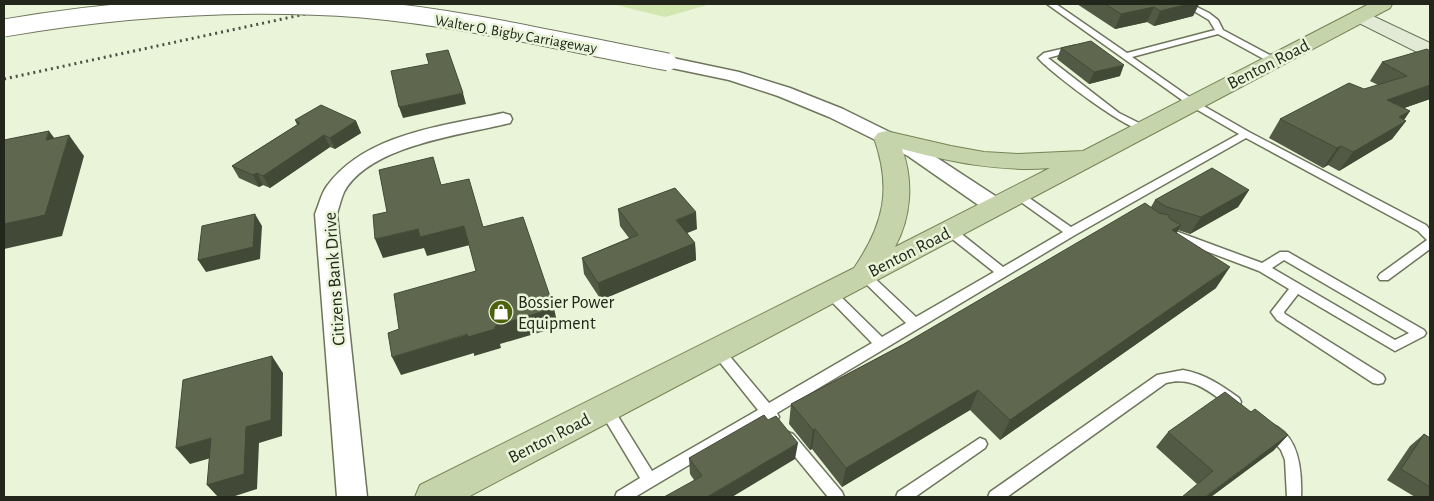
<svg xmlns="http://www.w3.org/2000/svg" width="1434" height="501" viewBox="0 0 1434 501" font-family="'Alegreya Sans',sans-serif">
<rect width="100%" height="100%" fill="#e9f4d8"/>
<path fill="#d2e6af" d="M612,4H711L665,17Z"/>
<g fill="none" stroke-linecap="round" stroke-linejoin="round">
<g stroke="#6d765d" stroke-width="3">
<path id="lane" d="M1047,4H1056L1127,53L1215,30L1209,20L1182,4H1191L1209,13L1218,20L1223,30L1277,59V63H1271L1218,34L1132,57L1195,101L1249,132L1426,225L1430,230V249L1388,280H1380L1378,277L1380,274L1427,240L1418,231L1246,138L1075,235L777,413L779,417L777,421L772,423L766,419L635,497H615L617,492L640,478L601,413L599,409L601,405L606,403L611,405L652,471L758,410L714,355L712,351L714,347L718,346L722,347L769,403L872,343L826,296L824,293L826,290H834L882,337L906,323L860,278L858,275L860,272H868L916,317L994,272L946,234L945,231L946,228H954L1003,267L1063,232L1014,197L1013,195L1014,193H1022L1071,227L1239,134L1189,105Z
M1074,46L1078,48L1077,50L1048,58L1119,113L1147,127V131C1131,134 1051,73 1038,58L1044,53Z
M1170,229L1262,263L1280,252H1288L1424,330L1426,333L1424,336L1395,351L1298,294L1284,312L1285,314L1383,375L1385,379L1383,383L1378,384L1373,383L1277,320L1271,312L1289,289L1259,271L1166,236L1165,233ZM1284,260L1409,333L1395,340L1272,268Z
M1183,370C1205,374 1221,385 1239,398L1241,402L1239,406L1234,408L1229,406C1209,391 1192,376 1166,383L1007,497H988L990,492L1157,375Z
M1271,424C1300,435 1302,472 1301,497H1287L1285,460L1281,450L1264,430L1266,426Z
M788,432L793,434L842,492L844,497H828L783,442L781,438L783,434Z
M980,438L985,440L987,444L985,448L915,497H896L898,492Z"/>
</g>
<g stroke="#6d765d" stroke-width="3">
<path id="street" d="M668,57L739,72L790,88L843,109L922,148L1003,201L1006,206L1003,211L995,213L987,211L908,156L829,117L778,96L729,80L662,66L659,62L662,58Z
M503,113L510,115L512,119L510,123C462,135 370,145 344,192C341,199 339,207 337,214L367,497H337L315,214C319,205 321,194 327,186C366,133 444,126 503,113Z"/>
</g>
<g stroke="#6d765d" stroke-width="2">
<path id="secondary" d="M1360,10L1430,43V57L1423,55L1353,20L1350,16L1353,12Z"/>
</g>
<g stroke="#748556" stroke-width="2">
<path id="primary" d="M1369,4H1392L1390,8L468,497H415L420,485L854,268C884,224 892,189 874,138L878,133L886,131L951,146L984,152L1018,154L1083,151ZM902,149C951,162 999,172 1050,168L895,247C911,218 914,181 902,149Z"/>
</g>
<use href="#lane" fill="#fff" fill-rule="evenodd"/>
<use href="#street" fill="#fff" fill-rule="evenodd"/>
<use href="#secondary" fill="#e2ead6" fill-rule="evenodd"/>
<use href="#primary" fill="#c6d4ac" fill-rule="evenodd"/>
<path stroke="#4c5143" stroke-width="3" stroke-dasharray="2 4" stroke-linecap="butt" d="M4,79L352,4"/>
<g stroke="#6d765d" stroke-width="19" stroke-linecap="butt">
<path id="street-bridge" d="M4,28C122,8 243,0 362,9C465,18 567,43 668,62"/>
</g>
<use href="#street-bridge" stroke="#fff" stroke-width="17"/>
</g>
<path fill="#525944" d="M1077,4H1199L1193,16L1154,26L1147,22L1115,29Z
M1061,48L1120,76L1089,84L1057,59Z
M1430,51V99L1404,108L1410,111L1404,120L1406,121L1392,139L1339,171L1328,165L1323,168L1269,138L1280,119L1378,85L1370,81L1382,62Z
M295,120L356,121L361,133L335,149L330,147L270,188L263,185L259,187L239,178L232,166L297,125Z
M1249,190L1238,207L1190,234L1178,230L1177,233L1216,288L1000,440L970,410L842,487L812,449L810,450L789,424L791,404L904,344L1151,207L1155,200Z
M618,209L697,229L687,233L695,243L696,260L601,300L584,274L582,258L629,238L620,226Z
M1251,412L1288,435L1273,451L1197,484L1156,447L1168,432Z
M1424,434L1430,438V497H1415L1387,480L1410,446Z
M689,458L795,459L694,480L690,474Z"/>
<path fill="#424937" d="M1189,4H1199L1193,16L1154,26L1160,11Z
M1154,7L1147,22L1115,29L1121,14Z
M1124,65L1120,76L1089,84L1094,72Z
M1430,85V99L1373,119L1387,100Z
M463,93L466,104L403,118L399,107Z
M1410,111L1401,124L1406,121L1392,139L1339,171L1353,152L1399,117Z
M356,121L361,133L335,149L330,138Z
M49,131L64,151L69,135L84,156L62,236L4,249V224L46,140Z
M324,135L330,147L270,188L263,176Z
M1341,146L1328,165L1323,168L1337,148Z
M257,173L263,185L259,187L253,175Z
M1249,190L1238,207L1190,234L1201,217Z
M696,212L697,229L677,237L676,220Z
M255,214L262,226L260,259L206,272L198,260Z
M1181,225L1169,247L1172,230Z
M464,226L470,245L427,256L424,248L383,258L375,239L418,229Z
M695,243L696,260L601,300L598,283Z
M1230,267L1216,288L1000,440L1010,420Z
M554,308L558,327L500,344L501,348L474,356V353L401,375L392,357Z
M272,356L283,373L282,436L259,443L257,489L232,497H218L207,485Z
M978,390L970,410L842,487L846,468Z
M815,429L812,449L810,450L813,430Z
M1288,435L1273,451L1211,497H1205Z
M211,438L225,454L190,464L176,448Z
M798,443L795,459L732,497H707Z"/>
<path fill="#5f684f" stroke="#424937" d="M1105,4H1189L1160,11L1154,7L1121,14Z
M1091,41L1124,65L1094,72L1061,48Z
M1427,49L1430,51V85L1387,100L1410,111L1399,117L1406,121L1353,152L1341,146L1337,148L1280,119L1349,83L1364,89L1407,76L1382,62Z
M448,50L463,93L399,107L391,71L429,64L426,54Z
M321,105L356,121L330,138L324,135L263,176L257,173L253,175L232,166L300,123L295,120Z
M49,131L46,140L69,135L45,215L4,224V140Z
M433,157L441,185L469,179L483,227L523,217L554,308L495,326V329L468,337L467,334L392,357L388,333L399,329L394,294L476,271L464,226L420,237L418,229L375,239L373,215L387,212L379,170Z
M1212,168L1249,190L1201,217L1167,207L1155,200Z
M675,188L696,212L676,220L695,243L598,283L582,258L638,235L618,209Z
M1145,203L1159,213L1168,215L1170,219L1181,225L1172,230L1230,267L1010,420L978,390L846,468L815,429L813,430L791,404L904,344Z
M255,214L253,247L198,260L202,226Z
M272,356L271,420L246,427L244,474L207,485L211,438L176,448L183,380Z
M1225,392L1251,412L1255,409L1288,435L1206,496L1207,497H1182L1213,471L1168,432Z
M764,415L768,420L776,416L798,443L707,497H664L702,476L689,458Z
M1424,434L1430,438V487L1401,469Z"/>
<defs>
<g id="shop-disc" transform="scale(1.25)"><circle r="9.5" fill="#4c620e" stroke="#e9f4d8"/><path d="M-5-2.5h2.3a2.7 3.5 0 0 1 5.4 0H5L5.5 6h-11ZM-1.5-2.5h3a1.5 2.3 0 0 0-3 0Z" fill="#fff"/></g>
</defs>
<g fill-rule="evenodd">
<use href="#shop-disc" x="501" y="312"/>
</g>
<g text-anchor="middle" stroke-width="5" stroke-linejoin="round" paint-order="stroke">
<g font-size="15" fill="#22261b" stroke="#e9f4d8">
<text transform="translate(516 34) rotate(10)" y="5">Walter O. Bigby Carriageway</text>
</g>
<g font-size="18" fill="#22261b" stroke="#e9f4d8">
<text transform="translate(1268 64) rotate(-27)" y="6">Benton Road</text>
<text transform="translate(909 252) rotate(-27)" y="6">Benton Road</text>
<text transform="translate(334 279) rotate(-94)" y="6">Citizens Bank Drive</text>
<text transform="translate(549 438) rotate(-27)" y="6">Benton Road</text>
</g>
<g font-size="18" fill="#22261b" stroke="#e9f4d8" text-anchor="start">
<text x="518" y="308">Bossier Power<tspan x="518" dy="21">Equipment</tspan></text>
</g>
</g>
<rect width="1434" height="501" fill="none" stroke="#22261b" stroke-width="10"/>
</svg>
